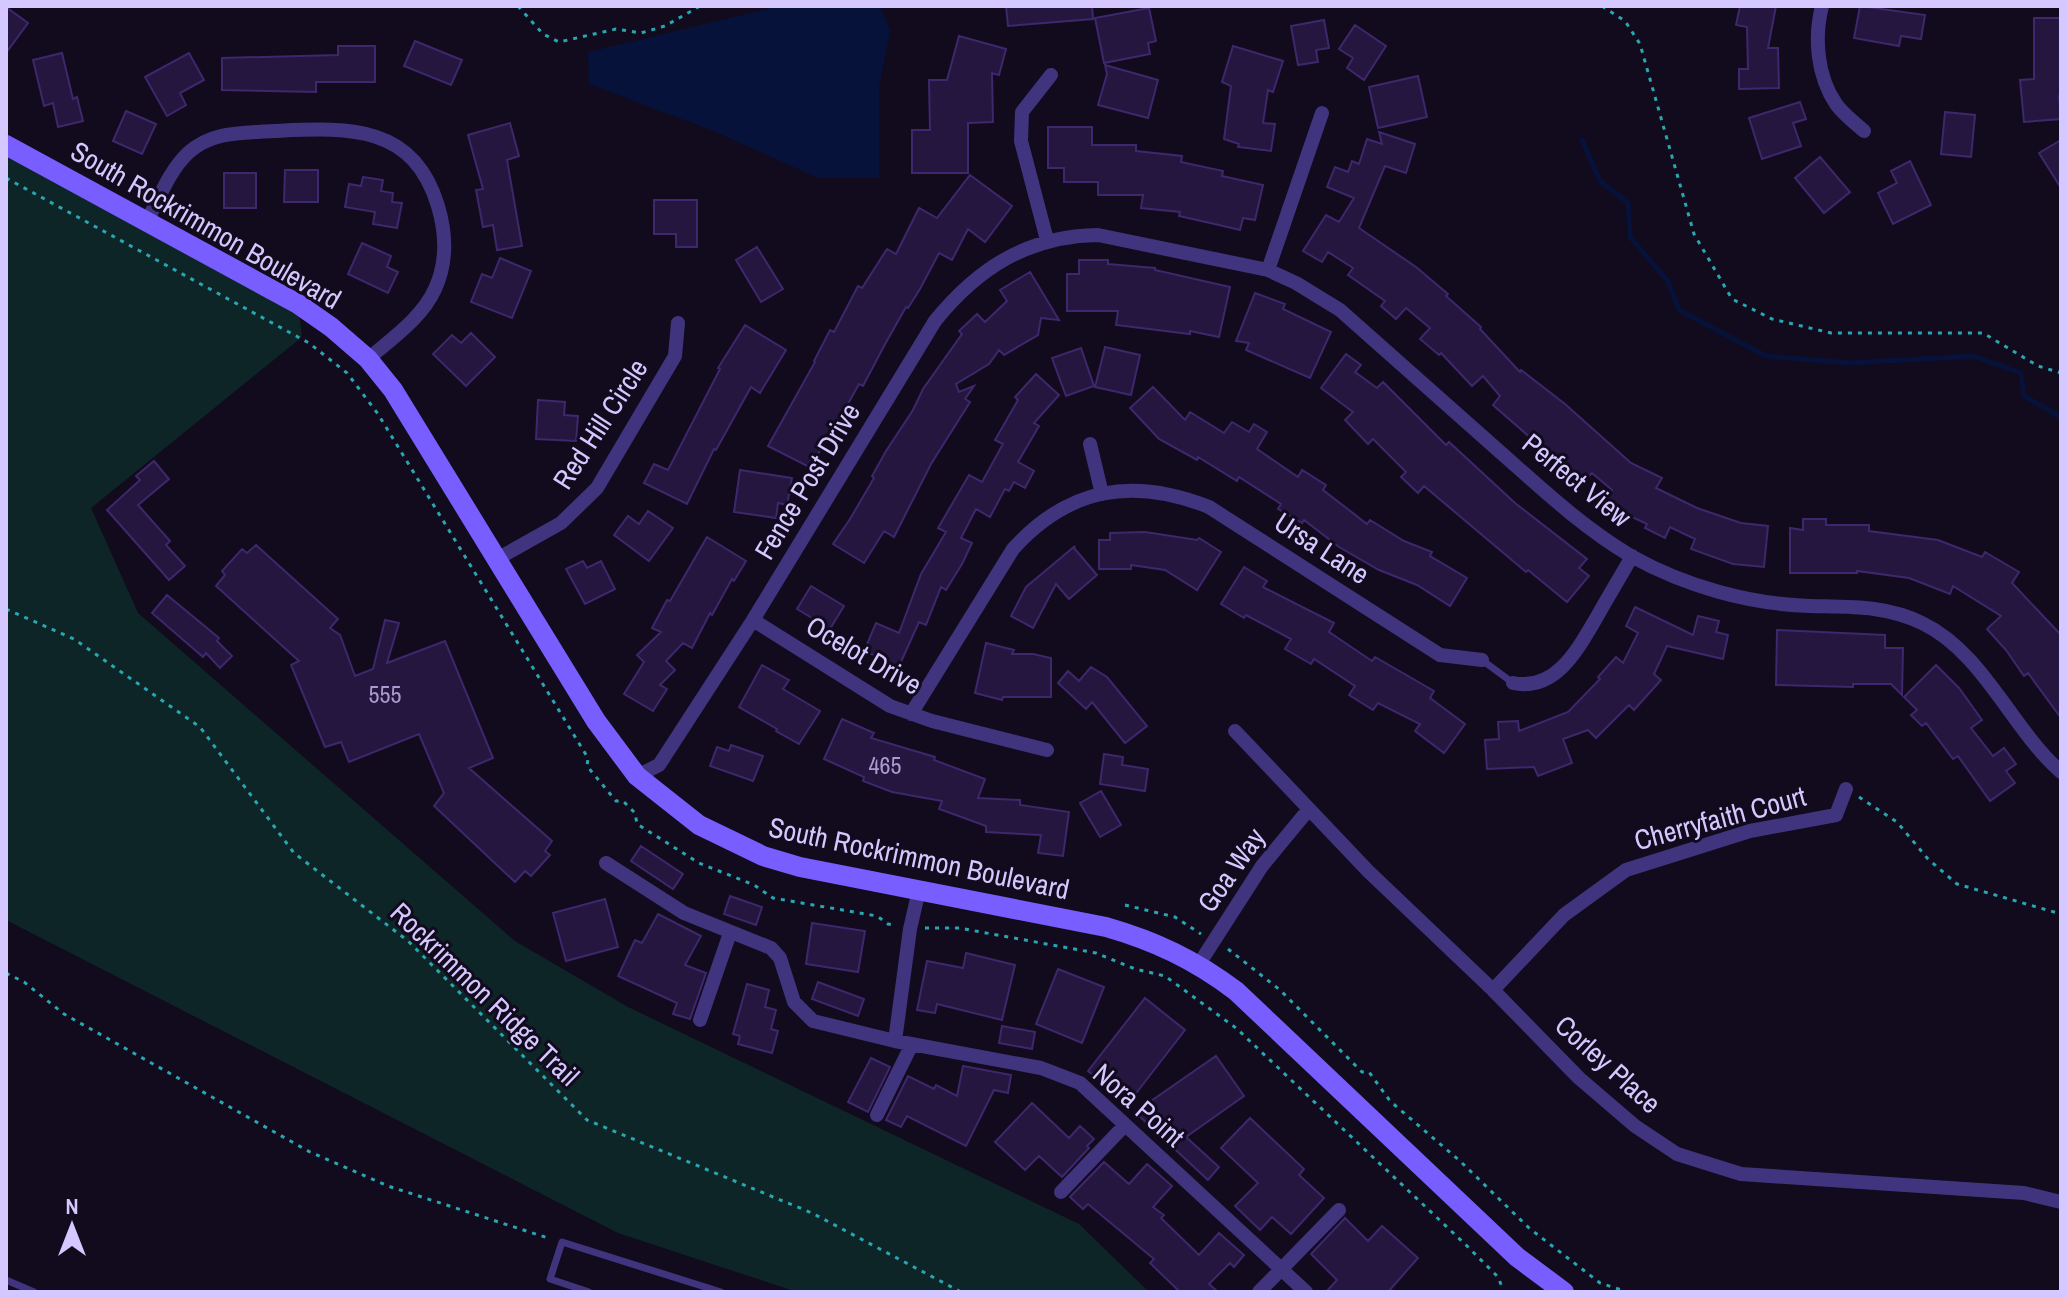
<svg xmlns="http://www.w3.org/2000/svg" width="2067" height="1298" viewBox="0 0 2067 1298" font-family="'Archivo Narrow',sans-serif">
<rect width="100%" height="100%" fill="#110b1d"/>
<path fill="#0e2527" d="M6,143L298,304L302,337L91,508L138,613L515,941L628,1007L1079,1224L1149,1292H797L618,1233L6,920Z"/>
<path fill="#07123a" d="M780,6H880L890,31L879,87V178H818L716,132L589,84L588,52Z"/>
<g fill="none" stroke-linecap="round" stroke-linejoin="round">
<path stroke="#07123a" stroke-width="5" d="M1582,140L1600,181L1628,203L1630,237L1668,281L1679,310L1766,356L1850,363L1973,356L2021,373L2024,396L2061,417"/>
</g>
<path fill="#24163f" stroke="#3e276c" stroke-width="2" d="M1006,6H1092L1093,19L1008,26Z
M1740,6H1776L1768,48H1778L1779,88L1739,89V69H1748L1747,27L1736,25Z
M1860,6L1925,15L1921,39L1901,36L1899,46L1854,38Z
M6,7L28,23L6,53Z
M1149,8L1156,41L1148,43L1150,54L1104,63L1095,18Z
M2034,18H2061V95L2059,96L2061,119L2024,122L2020,80L2034,79Z
M1324,20L1329,48L1316,50L1318,62L1298,65L1291,26Z
M1355,25L1386,46L1364,80L1347,68L1353,58L1339,49Z
M959,36L1006,49L999,75L992,73L993,122L968,123V173H912V130H930L929,80H947Z
M415,41L462,60L451,85L404,66Z
M338,46H375V82H316V92L222,90V58L338,55Z
M1233,46L1283,61L1273,92L1268,90L1263,123L1275,124L1271,151L1238,147L1239,144L1224,139L1231,86L1222,82Z
M62,53L73,99L77,97L83,121L58,127L53,103L44,106L33,60Z
M189,53L204,80L180,93L186,105L167,116L145,77Z
M1105,65L1158,80L1148,118L1098,105L1107,74Z
M1418,76L1427,117L1378,128L1369,87Z
M1800,102L1806,119L1793,123L1801,146L1762,159L1749,118Z
M126,111L156,124L142,154L113,141Z
M1945,112L1975,115L1971,157L1941,154Z
M510,123L519,156L507,160L522,246L497,250L493,225L483,227L476,190L483,189L468,135Z
M1048,127H1092V145H1136V151L1182,156L1181,162L1223,171L1222,176L1263,185L1255,220L1243,218L1240,230L1219,225L1179,216L1180,212L1141,208L1143,195H1098V182H1064V168H1048Z
M1379,132L1415,144L1406,173L1385,166L1359,228L1416,267L1448,294L1446,296L1481,327L1480,329L1520,372L1521,370L1565,404L1631,463L1662,478L1656,488L1697,508L1741,523L1768,526L1764,567L1733,564L1691,549L1695,539L1670,527L1665,538L1645,528L1647,524L1605,504L1612,490L1592,473L1582,483L1493,405L1500,396L1483,376L1472,386L1441,353L1439,355L1420,339L1430,328L1406,308L1396,319L1381,306L1385,301L1348,275L1353,268L1328,252L1322,262L1303,251L1326,215L1339,222L1354,198L1327,187L1335,167L1348,172L1352,161L1359,164L1367,139L1382,144Z
M2061,140V188L2039,153Z
M1820,157L1850,192L1824,213L1795,178Z
M1910,161L1931,205L1893,224L1878,193L1897,183L1891,171Z
M285,170H318V202H284Z
M224,173H256V208H224Z
M970,175L1012,206L985,242L968,229L952,260L939,253L920,289L908,308L906,307L884,346L863,386L859,384L834,429L832,427L811,468L768,446L815,362L814,361L830,330L834,332L858,286L862,288L887,249L896,254L919,208L937,218Z
M363,177L383,180L381,191L393,193L392,202L402,203L397,228L373,224L375,212L345,207L349,184L361,186Z
M654,200H697V247H676V234H654Z
M362,243L391,256L387,267L398,272L388,293L348,274Z
M757,247L783,289L761,302L736,260Z
M500,258L531,271L512,318L471,302L482,274L492,278Z
M1079,260H1108V264L1155,268V270L1230,287L1219,337L1190,331V334L1116,325L1118,311H1067V274H1079Z
M1030,272L1059,320L1041,318L1038,335L1004,355L999,350L989,364L956,384L959,392L974,386L965,399L970,402L931,464L894,537L884,531L864,563L833,544L850,519L874,478L872,476L886,451L913,410L923,389L962,334L959,331L977,314L985,322L1007,301L1000,290Z
M1255,293L1285,304L1283,309L1331,332L1310,378L1246,350L1249,343L1236,341Z
M745,325L786,350L760,393L751,387L716,450L714,449L687,504L644,483L654,464L668,470L720,369L718,368Z
M471,333L495,357L466,386L433,354L452,335L461,343Z
M1105,347L1140,355L1131,395L1095,387Z
M1081,348L1094,386L1066,396L1052,358Z
M1346,354L1361,365L1355,372L1377,388L1383,382L1446,445L1449,442L1515,503L1587,559L1579,568L1589,576L1567,602L1528,570L1526,572L1424,486L1418,493L1401,477L1406,472L1373,439L1368,444L1345,420L1353,412L1321,388Z
M1036,374L1059,395L1034,423L1039,426L1018,462L1034,471L1025,488L1014,482L1009,491L1005,489L990,517L976,509L961,538L972,543L962,564L946,590L941,587L926,625L919,622L896,673L885,668L888,661L864,651L876,623L899,633L921,574L946,532L938,528L969,475L982,482L1003,444L995,440L1018,400L1015,397Z
M1153,387L1185,420L1190,412L1224,433L1232,422L1249,432L1254,424L1267,432L1257,449L1298,477L1302,470L1326,485L1323,490L1367,524L1370,520L1404,541L1432,552L1430,556L1467,578L1450,606L1417,585L1379,570L1339,547L1304,520L1302,523L1278,509L1281,504L1239,477L1237,481L1198,457L1197,460L1159,439L1130,408Z
M538,400L565,402L564,415L578,416L576,441L536,439Z
M154,461L169,479L138,505L170,541L166,545L185,566L169,580L107,510L140,480L136,476Z
M740,470L792,478L787,505L778,503L776,518L734,512Z
M648,511L673,528L649,561L614,535L628,516L639,524Z
M1803,519H1826V525H1869V531L1938,540L1982,557L1985,552L2019,572L2012,583L2061,635V718L2028,673L2024,676L2006,650L1987,629L2001,616L1953,586L1950,594L1909,578L1857,571V573H1790V528L1803,530Z
M1145,532L1197,540L1199,538L1221,552L1197,590L1165,570L1131,565V569H1099V540H1110V533Z
M707,537L746,561L734,581L732,579L712,615L710,613L692,648L683,643L666,661L675,670L660,685L667,689L653,711L624,694L644,662L637,655L661,632L652,628L667,600L670,601Z
M256,545L338,619L330,628L340,635L355,676L373,669L385,620L399,623L387,663L445,641L493,758L469,768L552,841L545,851L550,855L531,876L525,871L515,882L434,806L444,793L419,734L349,762L341,742L325,747L291,665L299,661L216,586L225,575L222,571L242,549L247,553Z
M1075,546L1074,548L1097,575L1069,599L1056,584L1033,628L1011,616L1026,587Z
M583,561L587,568L601,561L615,589L585,604L566,569Z
M1244,567L1267,581L1263,587L1334,623L1329,632L1372,661L1375,657L1434,691L1430,698L1465,724L1444,753L1415,731L1420,724L1378,703L1373,710L1349,695L1355,686L1314,659L1311,664L1285,649L1291,639L1246,615L1244,618L1221,604Z
M811,586L844,606L830,629L797,609Z
M167,595L219,638L217,641L232,656L220,668L206,653L203,657L152,613Z
M1635,607L1693,635L1698,616L1719,621L1716,632L1728,635L1723,659L1667,646L1654,674L1661,680L1634,710L1629,705L1596,738L1588,730L1563,739L1572,763L1538,776L1534,767L1487,769L1485,740L1499,739L1498,722L1518,721L1519,731L1568,712L1600,679L1598,677L1616,657L1623,663L1638,633L1626,626Z
M1777,630L1885,635V648H1903L1902,695L1891,684H1853V687L1776,685Z
M986,643L1014,650L1012,654H1033L1051,658V697H1003L1002,700L975,693Z
M762,665L789,680L783,689L820,711L799,744L776,731L777,729L739,707Z
M1936,665L1959,688L1982,720L1971,728L1993,756L2004,748L2016,764L2006,771L2015,783L1990,801L1958,756L1953,759L1926,723L1922,726L1911,715L1917,710L1904,697Z
M1091,667L1107,677L1147,726L1125,743L1092,702L1086,709L1058,683L1068,671L1079,681Z
M842,719L874,733L871,738L935,757L934,760L985,779L978,798L1020,800V805L1069,812L1063,856L1038,853L1041,835L986,832V826L939,809L942,801L892,792L863,781L864,777L824,759Z
M731,745L763,756L753,781L710,766L717,747L729,751Z
M1104,754L1123,757L1122,765L1148,769L1145,791L1100,784Z
M1101,791L1121,825L1100,837L1080,803Z
M641,846L683,874L673,889L631,861Z
M730,896L762,907L756,925L724,914Z
M605,899L618,947L566,961L553,913Z
M658,914L701,936L685,965L706,973L690,1019L673,1014L677,1003L618,976L635,940L642,943Z
M812,923L865,931L858,972L806,964Z
M966,953L1015,965L1002,1020L937,1004L935,1013L917,1010L927,961L963,968Z
M1058,969L1104,987L1082,1043L1036,1024Z
M818,982L864,999L858,1016L812,999Z
M747,984L769,990L765,1007L776,1010L771,1029L778,1031L772,1053L738,1044L740,1036L733,1034Z
M1145,998L1185,1030L1127,1105L1118,1094L1088,1071Z
M1002,1026L1035,1032L1032,1049L999,1043Z
M1216,1056L1244,1096L1186,1137L1219,1167L1208,1180L1135,1112Z
M871,1058L890,1067L868,1112L848,1102Z
M963,1066L1011,1075L1008,1093L994,1090L966,1146L907,1116L901,1127L886,1120L908,1076L934,1089L936,1085L957,1096Z
M1032,1103L1069,1138L1080,1126L1094,1139L1087,1146L1089,1148L1062,1177L1039,1156L1025,1170L995,1142Z
M1250,1118L1304,1169L1299,1175L1324,1198L1291,1234L1272,1217L1260,1230L1235,1206L1258,1183L1221,1148Z
M1104,1162L1129,1184L1147,1164L1172,1186L1153,1207L1164,1215L1161,1218L1199,1255L1219,1233L1244,1255L1234,1267L1230,1263L1209,1284L1218,1292H1180L1150,1263L1154,1259L1088,1204L1083,1209L1070,1197Z
M1345,1218L1368,1241L1382,1226L1418,1258L1388,1292H1326L1337,1280L1311,1254Z"/>
<g fill="none" stroke-linecap="round" stroke-linejoin="round">
<path stroke="#28a7b2" stroke-width="3" stroke-dasharray="4 6" stroke-linecap="butt" d="M518,6L543,34L559,42L616,29L641,33L665,26L700,6
M1602,6L1625,21L1640,44L1694,234L1732,299L1772,319L1831,333H1983L2038,366L2061,373
M6,178L309,343L347,373L378,414L588,758L587,766L616,801H623L635,813L637,824L699,863L754,885L773,898L877,916L888,924L893,925
M6,609L74,639L200,727L294,853L408,941L587,1120L812,1213L961,1292
M1859,797L1897,822L1928,859L1957,884L2061,914
M1125,905L1175,917L1201,934
M925,928H959L1096,953L1135,969L1165,976L1236,1028L1466,1245L1498,1277L1504,1292
M1228,949L1280,990L1362,1072H1369L1390,1101L1460,1161L1529,1228L1600,1283L1628,1292
M6,973L24,982L64,1014L310,1152L388,1186L551,1239"/>
<path stroke="#41347e" stroke-width="7" d="M1482,660L1513,683
M6,1280L34,1292
M589,1292L550,1279L562,1242L721,1292"/>
<path stroke="#41347e" stroke-width="14" d="M1822,6C1814,38 1817,76 1836,104C1843,114 1855,123 1864,131
M147,221C159,199 169,171 188,153C212,131 242,133 273,131C345,128 413,122 438,206C446,233 447,263 435,289C422,318 391,339 368,359
M1047,240L1021,141L1022,112L1051,75
M1268,270L1322,113
M1090,444L1102,494
M497,559L561,523L597,488L675,356L678,323
M753,620L890,706L932,721L1047,750
M1513,683C1557,692 1579,647 1598,615C1609,595 1621,576 1632,556
M911,714L1013,549C1069,487 1133,477 1209,507L1440,655L1482,660
M1235,731L1368,871L1493,990L1579,1078L1635,1126L1677,1154L1741,1174L2024,1193L2061,1202
M637,776L659,765L753,620L935,321C978,268 1028,236 1098,235L1268,270L1296,283L1340,310C1393,357 1446,404 1499,451C1541,488 1582,527 1631,556C1685,586 1748,604 1810,606C1850,607 1885,605 1922,623C1984,653 2011,728 2061,772
M606,863L684,913L771,948L780,958L794,1002L813,1021L895,1041L1041,1068L1080,1083L1306,1292
M1199,964L1262,866L1309,809
M1493,990L1564,915L1626,870L1750,831L1836,815L1846,789
M700,1020L730,933
M895,1041L910,929L919,890
M877,1115L912,1044
M1061,1192L1125,1125
M1259,1292L1339,1210"/>
<path stroke="#785eff" stroke-width="20" d="M6,145L298,304L331,327L368,359L393,390L596,721L637,776L699,825L763,856L800,867L1106,927C1155,941 1195,960 1236,991L1517,1257L1564,1292"/>
</g>
<g text-anchor="middle" stroke-width="6" stroke-linejoin="round" paint-order="stroke">
<g font-size="24" fill="#a99bcf">
<text x="385" y="703">555</text>
<text x="885" y="774">465</text>
</g>
<g font-size="28" fill="#d5c7ff" stroke="#110b1d">
<text transform="translate(206 225) rotate(30)" y="10">South Rockrimmon Boulevard</text>
<text transform="translate(600 424) rotate(-57)" y="10">Red Hill Circle</text>
<text transform="translate(1577 480) rotate(39)" y="10">Perfect View</text>
<text transform="translate(807 481) rotate(-59)" y="10">Fence Post Drive</text>
<text transform="translate(1322 548) rotate(33)" y="10">Ursa Lane</text>
<text transform="translate(864 655) rotate(30)" y="10">Ocelot Drive</text>
<text transform="translate(1720 818) rotate(-15)" y="10">Cherryfaith Court</text>
<text transform="translate(919 858) rotate(12)" y="10">South Rockrimmon Boulevard</text>
<text transform="translate(1231 870) rotate(-55)" y="10">Goa Way</text>
<text transform="translate(485 994) rotate(44)" y="10">Rockrimmon Ridge Trail</text>
<text transform="translate(1608 1064) rotate(42)" y="10">Corley Place</text>
<text transform="translate(1139 1105) rotate(41)" y="10">Nora Point</text>
</g>
</g>
<rect width="2067" height="1298" fill="none" stroke="#d5c7ff" stroke-width="16"/>
<g transform="translate(72 1226)" stroke="#110b1d" stroke-width="6" paint-order="stroke">
<path d="M0-6L14 30L0 20L-14 30Z" fill="#d5c7ff"/>
<text y="-12" font-size="22" font-weight="bold" text-anchor="middle" fill="#d5c7ff">N</text>
</g>
</svg>
